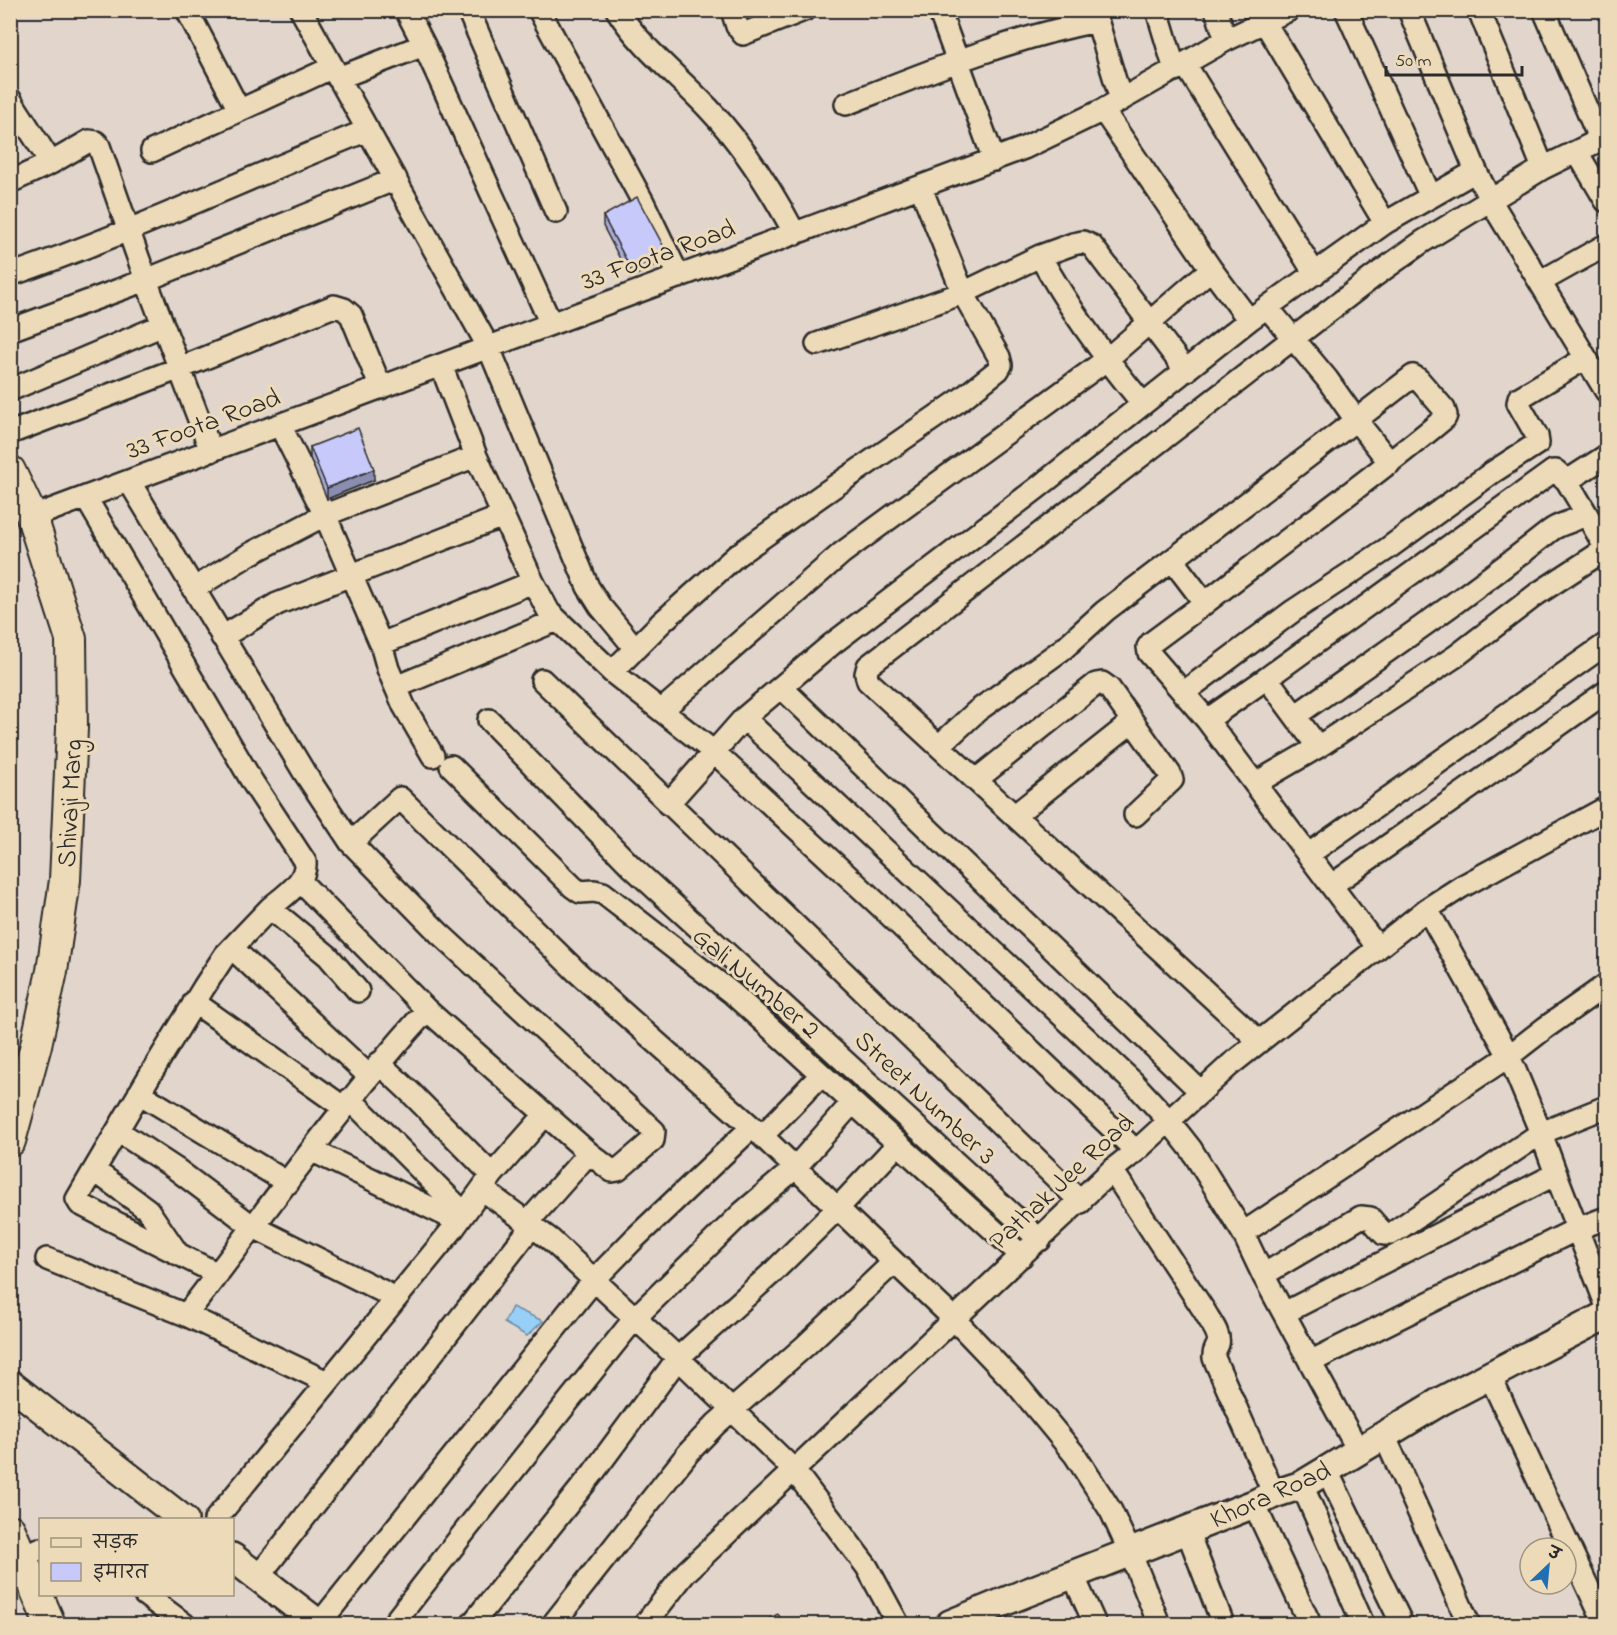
<svg xmlns="http://www.w3.org/2000/svg" width="1617" height="1635" viewBox="0 0 1617 1635" font-family="'Indie Flower','Playpen Sans Deva',sans-serif">
<rect width="100%" height="100%" fill="#e2d5cc"/>
<filter id="ink" filterUnits="userSpaceOnUse"><feTurbulence type="fractalNoise" baseFrequency=".0167" numOctaves="2"/><feDisplacementMap in="SourceGraphic" scale="12" xChannelSelector="R" yChannelSelector="G"/><feConvolveMatrix kernelMatrix="1 2 1 2 8 2 1 2 1" color-interpolation-filters="sRGB"/></filter>
<g filter="url(#ink)">
<path fill="#98cff7" stroke="#6c8da5" stroke-width="1.5" d="M512,1307L543,1321L527,1336L504,1323Z"/>
<g fill="none" stroke-linecap="round" stroke-linejoin="round">
<g stroke="#2b2b2b" stroke-width="26">
<path id="minor" d="M187,10L239,110
M301,10L489,348L588,587L600,606L635,648
M406,10L424,45L551,324
M468,10L556,212
M539,10L643,202L679,277
M617,10C641,48 678,76 708,108C744,146 771,189 795,234
M732,10L737,26L743,34L804,10
M939,10L994,160
M1094,10L1121,100
M1157,10L1175,70
M1216,10L1226,40
M1346,10L1430,195
M1409,10L1476,171L1490,200L1606,391
M1479,10L1543,168
M1544,10L1600,140
M1264,21L1385,223
M1185,64L1315,274
M338,78L424,45
M10,99L51,163L89,141L96,142L99,146L146,280L211,451
M846,104C928,72 1010,38 1097,21
M1103,110L1211,269L1249,320
M152,151L331,68
M1577,152L1606,201
M10,182L51,163
M1040,256C1069,309 1104,357 1143,404
M10,275C132,233 249,177 368,130
M1540,282L1606,245
M10,330L146,280L396,179
M817,344L963,293L1040,256L1073,244L1083,242L1092,246L1186,371
M441,365L476,456L533,582L549,612L612,672L714,752L878,904L1136,1151
M10,390L163,325
M280,425L325,515L381,644L388,669L404,706L433,756
M10,433L180,368L334,306L344,309L351,315L381,388
M129,481L304,772L351,843L439,933L654,1131L653,1140L618,1170L612,1171L589,1153
M86,498L253,783L305,862C307,882 284,896 270,908L328,956L358,991
M1586,513L1606,549
M32,517L1024,148L1103,110L1226,40L1289,10
M1173,561L1205,603L1151,643L1148,647L1149,653L1207,720L1378,948
M193,589L250,554L325,515L476,456
M1205,603C1285,540 1367,483 1445,418L1446,415L1444,409L1418,379L1413,376L1356,420L1390,463
M222,637L277,604L503,516
M381,644L533,582
M612,672L662,622L736,556L822,495L960,400L998,370L1001,365L999,357L963,293L921,188
M1267,678L1553,471H1556L1567,481L1606,456
M542,680L1081,1202
M396,687L557,620
M781,687L1201,1092
M1183,693L1293,611L1387,549L1493,472L1538,443L1537,436L1518,403L1519,398L1586,358
M662,710L842,553L1106,360L1211,269
M1295,716C1381,655 1468,596 1550,531C1561,522 1575,523 1586,513L1567,481
M744,718L1134,1083L1169,1121L1191,1149L1243,1233L1263,1275L1358,1450
M489,720L632,867L1040,1240
M1207,720L1267,678L1318,747L1256,783
M939,746L977,711L1063,649L1105,611L1356,420L1327,379L1267,307
M1318,747L1456,656L1537,594L1606,549
M451,766L573,887L580,892L594,891L603,893L733,994L1022,1256
M976,780L1096,684L1102,683L1109,688L1170,774L1172,780L1135,815
M668,804L744,718L832,644L1036,489L1249,320L1385,223L1476,171
M1015,815L1132,722
M351,843L400,798L577,972L762,1136L894,1262L954,1319L1018,1386L1075,1455L1111,1511L1130,1552L1159,1624
M1309,854L1606,644
M300,881L427,1010L589,1153L527,1223
M1332,885L1606,692
M1427,909L1509,1056L1541,1133L1556,1174L1606,1304
M232,948L369,1076
M194,1002L343,1107
M1259,1041L868,681L866,674L868,666L1373,277L1422,242L1543,168L1606,137
M379,1063L410,1092L492,1175
M139,1093L288,1183
M350,1099L464,1213
M118,1131L176,1169L252,1226L396,1298
M762,1136L821,1075
M313,1151L458,1221
M94,1170L148,1210L178,1254
M1112,1170L1205,1312C1209,1320 1221,1334 1218,1344C1216,1350 1213,1351 1214,1358L1274,1494
M482,1189L551,1240L678,1358L793,1469L867,1567L898,1624
M1243,1233L1509,1056L1545,1028L1606,985
M47,1259L186,1315L327,1382
M218,1274L107,1218L80,1204L77,1199L147,1080L204,987L225,955L270,908
M1263,1275L1361,1217L1370,1218L1384,1234H1391L1541,1133L1606,1107
M1284,1313L1556,1174
M186,1315C266,1212 340,1106 427,1010
M1310,1362L1577,1229L1606,1218
M1490,1376L1605,1624
M1384,1435L1469,1624
M1327,1471L1402,1624
M1302,1485L1363,1624
M1254,1504L1310,1624
M215,1520L453,1229L492,1175L545,1115
M1187,1530L1223,1624
M21,1555L40,1549
M1073,1575L1095,1624
M258,1577L532,1226
M144,1594L184,1624
M319,1624L594,1280L634,1239L751,1128
M393,1624L469,1526L635,1318L742,1213L795,1168L852,1103
M472,1624L593,1473L678,1358L774,1271L837,1209L898,1144
M553,1624L689,1452L716,1424L805,1346L894,1262
M645,1624L686,1572L1112,1170L1136,1151L1230,1065L1427,909L1461,887L1606,808"/>
</g>
<g stroke="#2b2b2b" stroke-width="32">
<path id="tertiary" d="M10,1384L184,1520
M232,1557L319,1624
M950,1624L1023,1594L1254,1504L1274,1494L1302,1485L1441,1401L1606,1315"/>
</g>
<g stroke="#2b2b2b" stroke-width="34">
<path id="secondary" d="M10,471L32,517L71,639L72,728L65,880L52,971L36,1045L10,1141
M10,1530L50,1624"/>
</g>
<use href="#minor" stroke="#eddab8" stroke-width="21"/>
<use href="#tertiary" stroke="#eddab8" stroke-width="27"/>
<use href="#secondary" stroke="#eddab8" stroke-width="30"/>
</g>
<path fill="#abadd8" stroke="#2b2b2b" stroke-width="1.5" d="M603,216L665,260L630,278L603,226Z
M310,447L374,480L327,499L310,458Z"/>
<path fill="#8b8db0" stroke="#2b2b2b" stroke-width="1.5" d="M665,249V260L630,278V267Z
M374,469V480L327,499V488Z"/>
<path fill="#c7c9fb" stroke="#2b2b2b" stroke-width="1.5" d="M637,197L665,249L630,267L603,216Z
M358,428L374,469L327,488L310,447Z
M778,1614L784,1624H759Z"/>
</g>
<g text-anchor="middle" stroke-width="6" stroke-linejoin="round" paint-order="stroke">
<g font-size="27" fill="#2b2b2b" stroke="#eddab8">
<text transform="translate(658 254) rotate(-20)" y="9">33 Foota Road</text>
<text transform="translate(203 423) rotate(-20)" y="9">33 Foota Road</text>
<text transform="translate(69 803) rotate(-87)" y="9">Shivaji Marg</text>
<text transform="translate(757 982) rotate(40)" y="9">Gali Number 2</text>
<text transform="translate(926 1097) rotate(43)" y="9">Street Number 3</text>
<text transform="translate(1061 1181) rotate(-43)" y="9">Pathak Jee Road</text>
<text transform="translate(1270 1494) rotate(-24)" y="9">Khora Road</text>
</g>
</g>
<rect width="1617" height="1635" fill="none" stroke="#eddab8" stroke-width="36"/>
<rect x="18" y="18" width="1581" height="1599" fill="none" stroke="#2b2b2b" stroke-width="2" filter="url(#ink)"/>
<rect x="39" y="1518" width="195" height="78" fill="#eddab8" stroke="#9f9480" stroke-width="1.5"/>
<rect x="51" y="1538" width="30" height="9" fill="#eddab8" stroke="#9f9480" stroke-width="1.5"/>
<text x="93" y="1548" font-size="18" fill="#2b2b2b">सड़क</text>
<rect x="51" y="1563" width="30" height="18" fill="#c7c9fb" stroke="#9f9480" stroke-width="1.5"/>
<text x="93" y="1578" font-size="18" fill="#2b2b2b">इमारत</text>
<g transform="translate(1548 1566) rotate(26)"><circle r="28" fill="#eddab8" stroke="#9f9480" stroke-width="1.5"/>
<path d="M0-4.5L10 22L0 15L-10 22Z" fill="#1f6fb2"/>
<text y="-9" font-size="16" font-weight="bold" text-anchor="middle" fill="#2b2b2b">उ</text>
</g>
<path d="M1386 66v9h136v-9" fill="none" stroke="#2b2b2b" stroke-width="3"/>
<text x="1395" y="66" font-size="18" fill="#2b2b2b" stroke="#eddab8" stroke-width="4.5" paint-order="stroke">50 m</text>
</svg>
